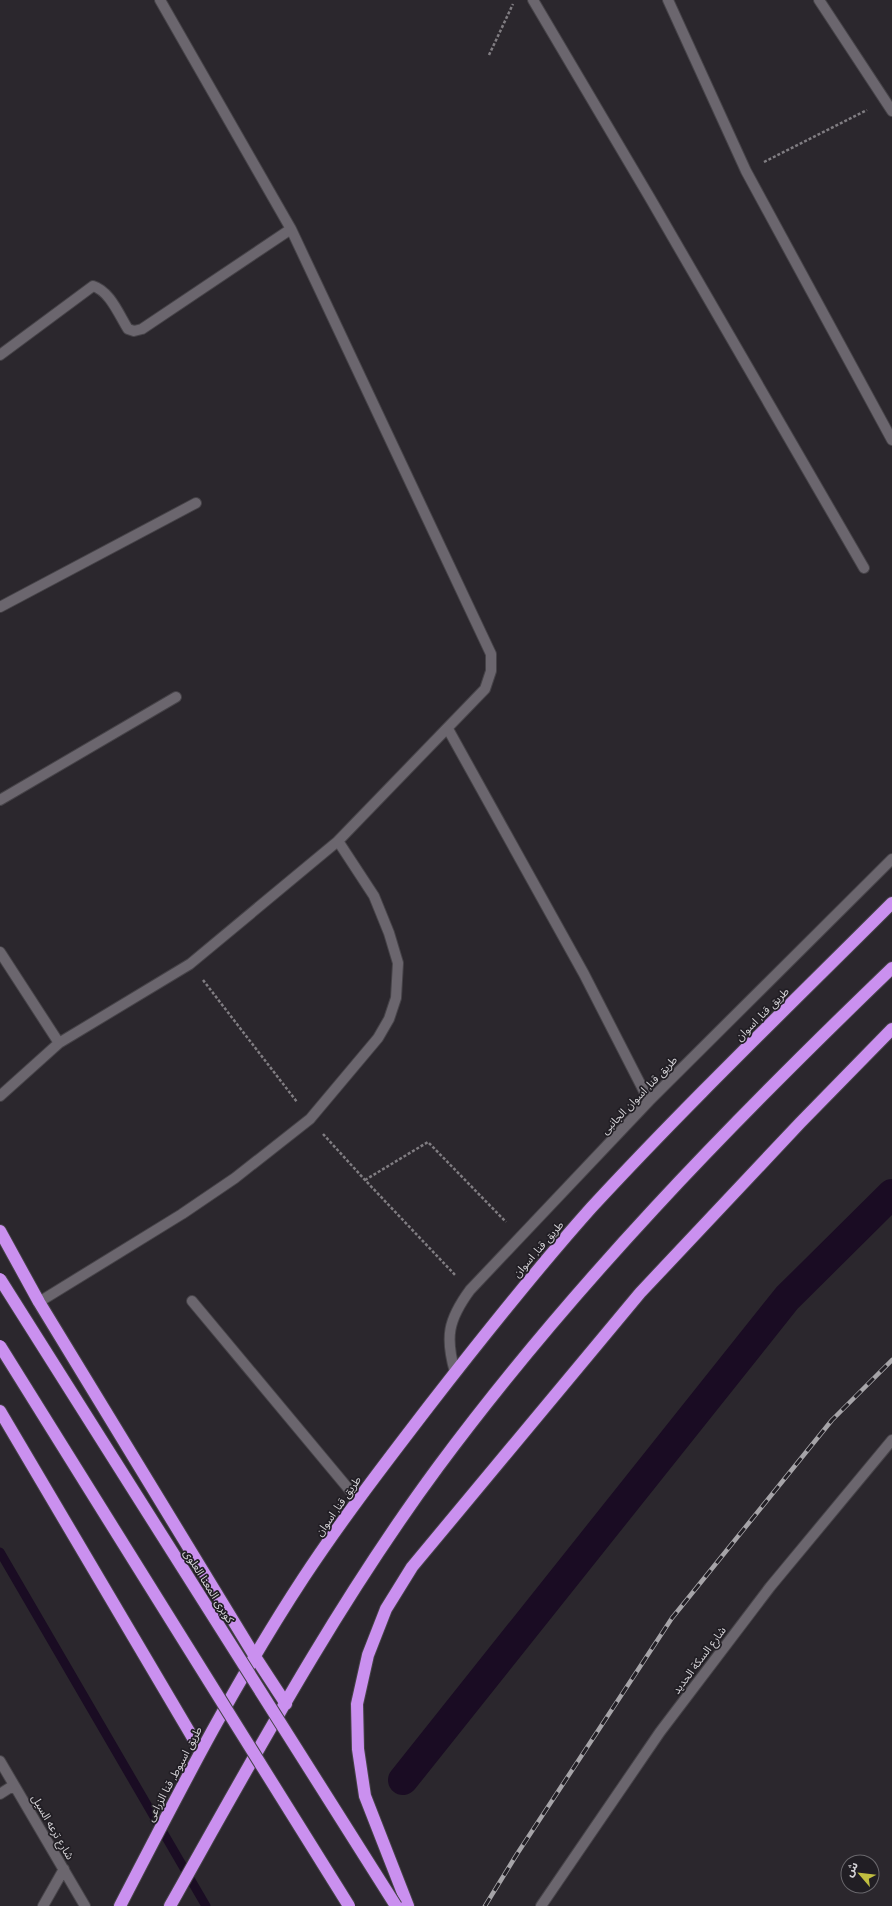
<svg xmlns="http://www.w3.org/2000/svg" width="892" height="1906" viewBox="0 0 892 1906" font-family="Quicksand,'Noto Sans Arabic',sans-serif">
<rect width="100%" height="100%" fill="#2b272d"/>
<g fill="none" stroke-linecap="round" stroke-linejoin="round">
<path stroke="#1a0c23" stroke-width="9" d="M0,1552L206,1906"/>
<path stroke="#1a0c23" stroke-width="30" d="M403,1780L787,1298L892,1194"/>
<g stroke="#464348" stroke-width="12">
<path id="minor" d="M533,0L650,198L864,568
M668,0L746,171L892,440
M819,0L892,111
M0,355L93,286C110,291 119,315 128,329L134,331L142,329L291,229
M0,607L196,503
M448,729L584,974L649,1101
M0,800L176,697
M0,952L59,1043
M0,1096L59,1043L190,964L338,841
M192,1301L357,1499
M39,1302L182,1214L235,1178L310,1119L378,1038L389,1019L396,998L398,963L389,933L374,896L338,841L485,689L491,671V654L291,229L160,0
M455,1372C445,1337 448,1320 470,1290L649,1101L892,859
M0,1761L85,1906
M0,1794L14,1785
M43,1906L64,1869
M541,1906L660,1732L770,1587L892,1440"/>
</g>
<g stroke="#464348" stroke-width="14">
<path id="highway" d="M0,1231L39,1302L254,1655L286,1704
M0,1411L200,1750
M120,1906C178,1794 235,1682 304,1577C343,1518 386,1462 429,1406C481,1339 534,1272 591,1208C688,1103 791,1004 892,903
M170,1906C254,1757 336,1605 438,1467C572,1286 730,1124 892,968
M408,1906L365,1796L358,1749L357,1704L368,1655L386,1609L412,1567L640,1293L800,1123L892,1029"/>
</g>
<path stroke="#807d82" stroke-width="2.5" stroke-dasharray="3 2" stroke-linecap="butt" d="M489,55L513,4
M764,162L867,110
M203,980L297,1102
M323,1134L365,1180L456,1276
M365,1180L428,1142L506,1222"/>
<use href="#minor" stroke="#6b666e" stroke-width="10"/>
<use href="#highway" stroke="#ca90ef" stroke-width="12"/>
<g stroke="#a6a4a8" stroke-width="4.5">
<path id="rail" d="M485,1906L517,1854L672,1618L832,1420L892,1360"/>
</g>
<use href="#rail" stroke="#211e24" stroke-width="3" stroke-dasharray="9" stroke-linecap="butt"/>
<g stroke="#464348" stroke-width="14" stroke-linecap="butt">
<path id="highway-bridge" d="M0,1279L396,1906
M0,1346L349,1906"/>
</g>
<use href="#highway-bridge" stroke="#ca90ef" stroke-width="12"/>
</g>
<g text-anchor="middle" stroke-width="3.5" stroke-linejoin="round" paint-order="stroke">
<g font-size="11" fill="#d6d4d8" stroke="#211e24">
<text transform="translate(762 1014) rotate(-45)" y="4">طريق قنا, اسوان</text>
<text transform="translate(639 1095) rotate(-46)" y="4">طريق قنا, اسوان الجانبى</text>
<text transform="translate(538 1249) rotate(-49)" y="4">طريق قنا, اسوان</text>
<text transform="translate(338 1506) rotate(-55)" y="4">طريق قنا, اسوان</text>
<text transform="translate(209 1586) rotate(58)" y="4">كوبرى المعنا العلوى</text>
<text transform="translate(699 1660) rotate(-53)" y="4">شارع السكة الحديد</text>
<text transform="translate(174 1774) rotate(-62)" y="4">طريق اسيوط, قنا الزراعى</text>
<text transform="translate(53 1827) rotate(60)" y="4">شارع ترعه السيل</text>
</g>
</g>
<g transform="translate(860 1874) rotate(298)"><circle r="19" fill="#211e24" stroke="#69676c"/>
<path d="M0-3L7 15L0 10L-7 15Z" fill="#c0be40"/>
<text y="-6" font-size="11" font-weight="bold" text-anchor="middle" fill="#d6d4d8">ش</text>
</g>
</svg>
